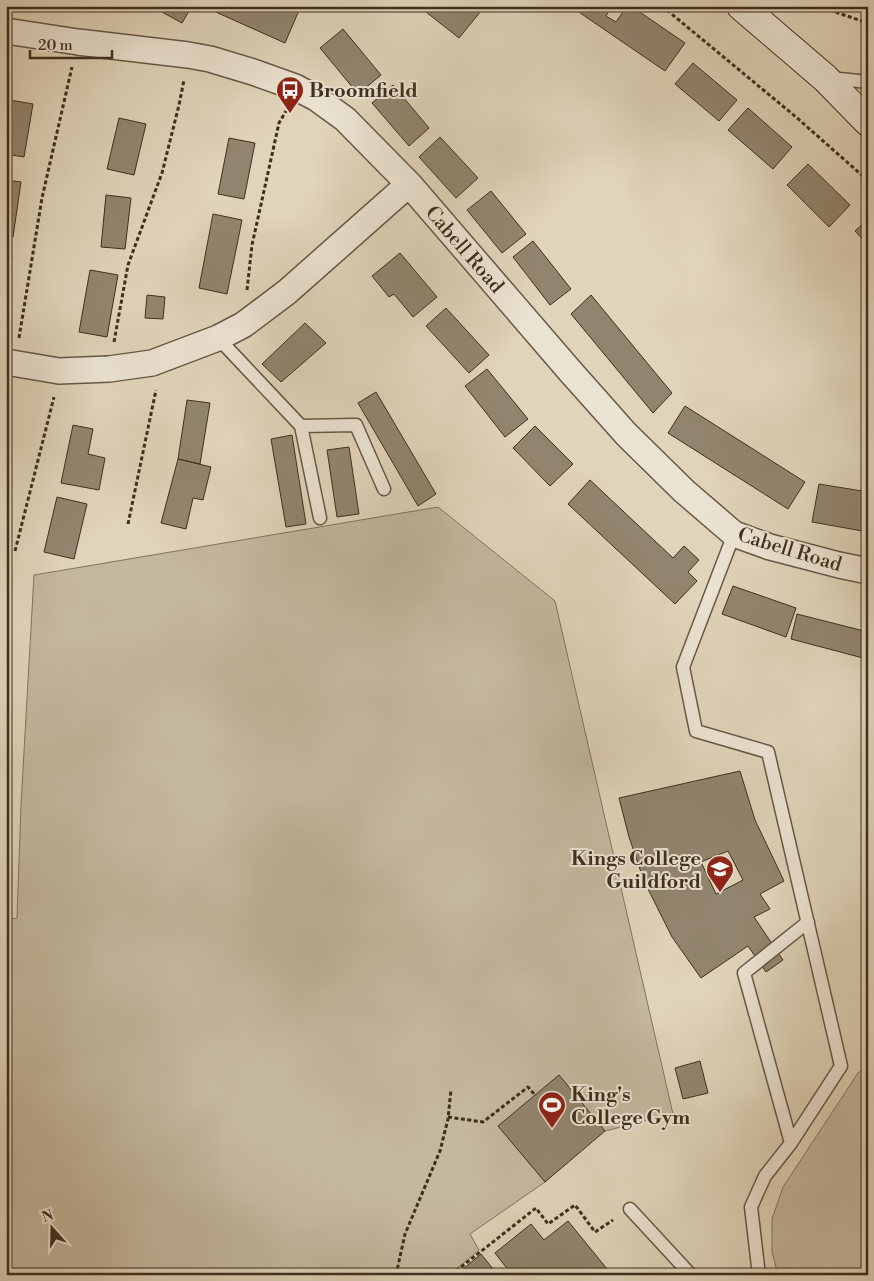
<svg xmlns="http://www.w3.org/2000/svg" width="874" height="1281" viewBox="0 0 874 1281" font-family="'Libre Bodoni',serif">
<rect width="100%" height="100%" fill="#e0d4ba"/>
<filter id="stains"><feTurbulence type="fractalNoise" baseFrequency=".004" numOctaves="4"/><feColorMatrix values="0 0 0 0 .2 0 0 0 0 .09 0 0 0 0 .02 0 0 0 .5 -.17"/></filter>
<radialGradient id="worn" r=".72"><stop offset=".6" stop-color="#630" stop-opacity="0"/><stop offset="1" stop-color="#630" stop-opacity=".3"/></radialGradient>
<path fill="#c4b89f" stroke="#81745e" d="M438,507L555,601L673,1114L605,1131L559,1076L545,1182L470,1234L479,1250L449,1275H6V920L17,918L21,805L34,575Z
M868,1064V1275H778L772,1252V1219L783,1187L858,1073Z"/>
<path fill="#92856f" stroke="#3e2f1e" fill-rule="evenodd" d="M151,6H192L182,23Z
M210,6H297L300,8L285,43L209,9Z
M431,6H485L459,38L426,12Z
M570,6H612L606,16L616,22L627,6H631L685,43L665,71Z
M343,29L381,75L358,94L320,48Z
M693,63L737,100L719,121L675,84Z
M393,85L429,128L409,146L372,103Z
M10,100L33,104L24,157L6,154V124Z
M748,108L792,147L773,169L728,130Z
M119,118L146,124L134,175L107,169Z
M440,137L478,178L456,198L419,157Z
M229,138L255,143L244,199L218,194Z
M808,164L850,205L829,227L787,185Z
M6,180L21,182L13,237L6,236Z
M491,191L526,234L502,253L467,210Z
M106,195L131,198L125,249L101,247Z
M213,214L242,220L227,294L199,288Z
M868,219V245L855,231Z
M533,241L571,289L550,305L513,257Z
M400,253L437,297L413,317L394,294L389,297L372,276Z
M6,255L12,256L6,295Z
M90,270L118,275L107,337L79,332Z
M147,295L165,297L163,319L145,318Z
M591,295L672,393L653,413L571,314Z
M446,308L489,355L469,373L426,326Z
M305,323L326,343L281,382L262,364Z
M487,369L528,419L505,437L465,386Z
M376,392L436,494L418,506L358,403Z
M187,400L210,403L200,464L178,459Z
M685,406L805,482L788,509L668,433Z
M73,425L93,429L88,454L105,458L99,490L61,483Z
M535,426L573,464L550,486L513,448Z
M292,435L306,524L286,527L271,439Z
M349,447L359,514L337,517L327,450Z
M178,459L211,467L203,500L193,498L186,529L161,523Z
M590,480L673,558L684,546L699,560L688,572L697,581L675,604L568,504Z
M819,484L868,492V532L812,522Z
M57,497L87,504L74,559L44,552Z
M733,586L796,608L786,637L722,614Z
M797,614L868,632V642L863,658L791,639Z
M740,771L755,820L784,881L760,894L770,909L754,917L783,960L766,972L748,946L701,978L672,937L644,881L629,837L619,798ZM728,851L743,880L716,894L701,862Z
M700,1061L708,1093L683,1099L675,1068Z
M559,1075L605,1131L545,1182L498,1126Z
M568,1221L612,1275H512L495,1253L531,1224L544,1240Z
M481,1254L498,1275H456Z"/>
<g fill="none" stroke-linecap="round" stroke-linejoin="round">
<g stroke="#665845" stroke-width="15">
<path id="lane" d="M830,78L868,82
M218,338L301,426L356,425L384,489
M301,426L320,518
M734,534L683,667L696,731L768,752L841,1066L791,1143L765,1176L751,1207L759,1275
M791,1143L744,973L808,922
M630,1209L691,1275"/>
</g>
<g stroke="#665845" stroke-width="28">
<path id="street" d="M6,31L78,42L188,55L210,59L253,72L295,87L316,98L345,119L409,184L570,371L626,434L684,491L734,534L770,547L839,565L868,571
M6,362L59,371L109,369L152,363L218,338L243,325L287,292L409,184"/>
</g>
<g stroke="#3e2f1e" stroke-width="30">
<path id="secondary" d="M741,6L825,78L868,122"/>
</g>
<path stroke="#3e2f1e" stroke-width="3" stroke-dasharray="4 2.5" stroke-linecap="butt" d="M662,6L796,117L865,178L868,180
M817,6L868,23
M247,290L252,245L279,123L286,111
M19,338L42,198L72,67
M114,342L128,265L162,173L179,105L184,80
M128,524L156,390
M15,551L54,397
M448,1117L483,1122L528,1087L535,1095
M396,1275L405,1234L440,1151L448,1119L451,1089
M451,1275L536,1208L548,1224L575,1205L595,1232L613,1220"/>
<use href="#lane" stroke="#ebe3d2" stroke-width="12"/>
<use href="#street" stroke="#ebe3d2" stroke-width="25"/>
<use href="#secondary" stroke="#ebe3d2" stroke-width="28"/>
</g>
<defs>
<g id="bus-pin" transform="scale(1.4375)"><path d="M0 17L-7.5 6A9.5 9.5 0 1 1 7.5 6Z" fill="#8f2418" stroke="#ebe3d2"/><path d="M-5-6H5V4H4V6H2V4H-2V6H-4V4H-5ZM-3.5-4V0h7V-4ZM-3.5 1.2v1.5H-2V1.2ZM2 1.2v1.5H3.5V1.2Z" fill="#fff"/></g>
<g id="school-pin" transform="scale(1.4375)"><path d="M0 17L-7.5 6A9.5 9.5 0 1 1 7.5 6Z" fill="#8f2418" stroke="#ebe3d2"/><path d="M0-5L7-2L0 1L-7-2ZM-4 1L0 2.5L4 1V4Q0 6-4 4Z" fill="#fff"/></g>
<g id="stadium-pin" transform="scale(1.4375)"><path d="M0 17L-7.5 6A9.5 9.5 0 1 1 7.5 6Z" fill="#8f2418" stroke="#ebe3d2"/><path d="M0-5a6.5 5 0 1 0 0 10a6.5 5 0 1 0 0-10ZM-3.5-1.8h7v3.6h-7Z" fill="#fff"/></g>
</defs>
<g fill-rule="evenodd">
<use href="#bus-pin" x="290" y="90"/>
<use href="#school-pin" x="720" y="869"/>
<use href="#stadium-pin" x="552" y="1105"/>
</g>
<g text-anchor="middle" stroke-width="4" stroke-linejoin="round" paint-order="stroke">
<g font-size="20" font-weight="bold" fill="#3e2f1e" stroke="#ebe3d2" text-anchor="start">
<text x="309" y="97">Broomfield</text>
<text x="701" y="865" text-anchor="end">Kings College<tspan x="701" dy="23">Guildford</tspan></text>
<text x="571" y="1101">King's<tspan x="571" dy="23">College Gym</tspan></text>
</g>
<g font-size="20" fill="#3e2f1e" stroke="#ebe3d2">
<text transform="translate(465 249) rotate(49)" y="7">Cabell Road</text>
<text transform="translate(790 549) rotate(17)" y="7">Cabell Road</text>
</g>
</g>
<rect width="874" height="1281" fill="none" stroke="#e0d4ba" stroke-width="25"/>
<rect x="8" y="8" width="859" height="1266" fill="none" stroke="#3e2f1e" stroke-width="2.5"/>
<rect x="12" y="12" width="849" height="1256" fill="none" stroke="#3e2f1e"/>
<g transform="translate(52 1228) rotate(340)" stroke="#ebe3d2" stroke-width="4" paint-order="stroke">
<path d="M0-4L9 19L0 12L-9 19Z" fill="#3e2f1e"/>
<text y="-8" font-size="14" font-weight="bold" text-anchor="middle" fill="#3e2f1e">N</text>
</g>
<path d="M30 50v8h82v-8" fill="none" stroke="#3e2f1e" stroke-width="2.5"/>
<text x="38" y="50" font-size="15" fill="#3e2f1e" stroke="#ebe3d2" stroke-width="4" paint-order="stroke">20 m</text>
<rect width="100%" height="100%" filter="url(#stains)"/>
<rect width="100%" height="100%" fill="url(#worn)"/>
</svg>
